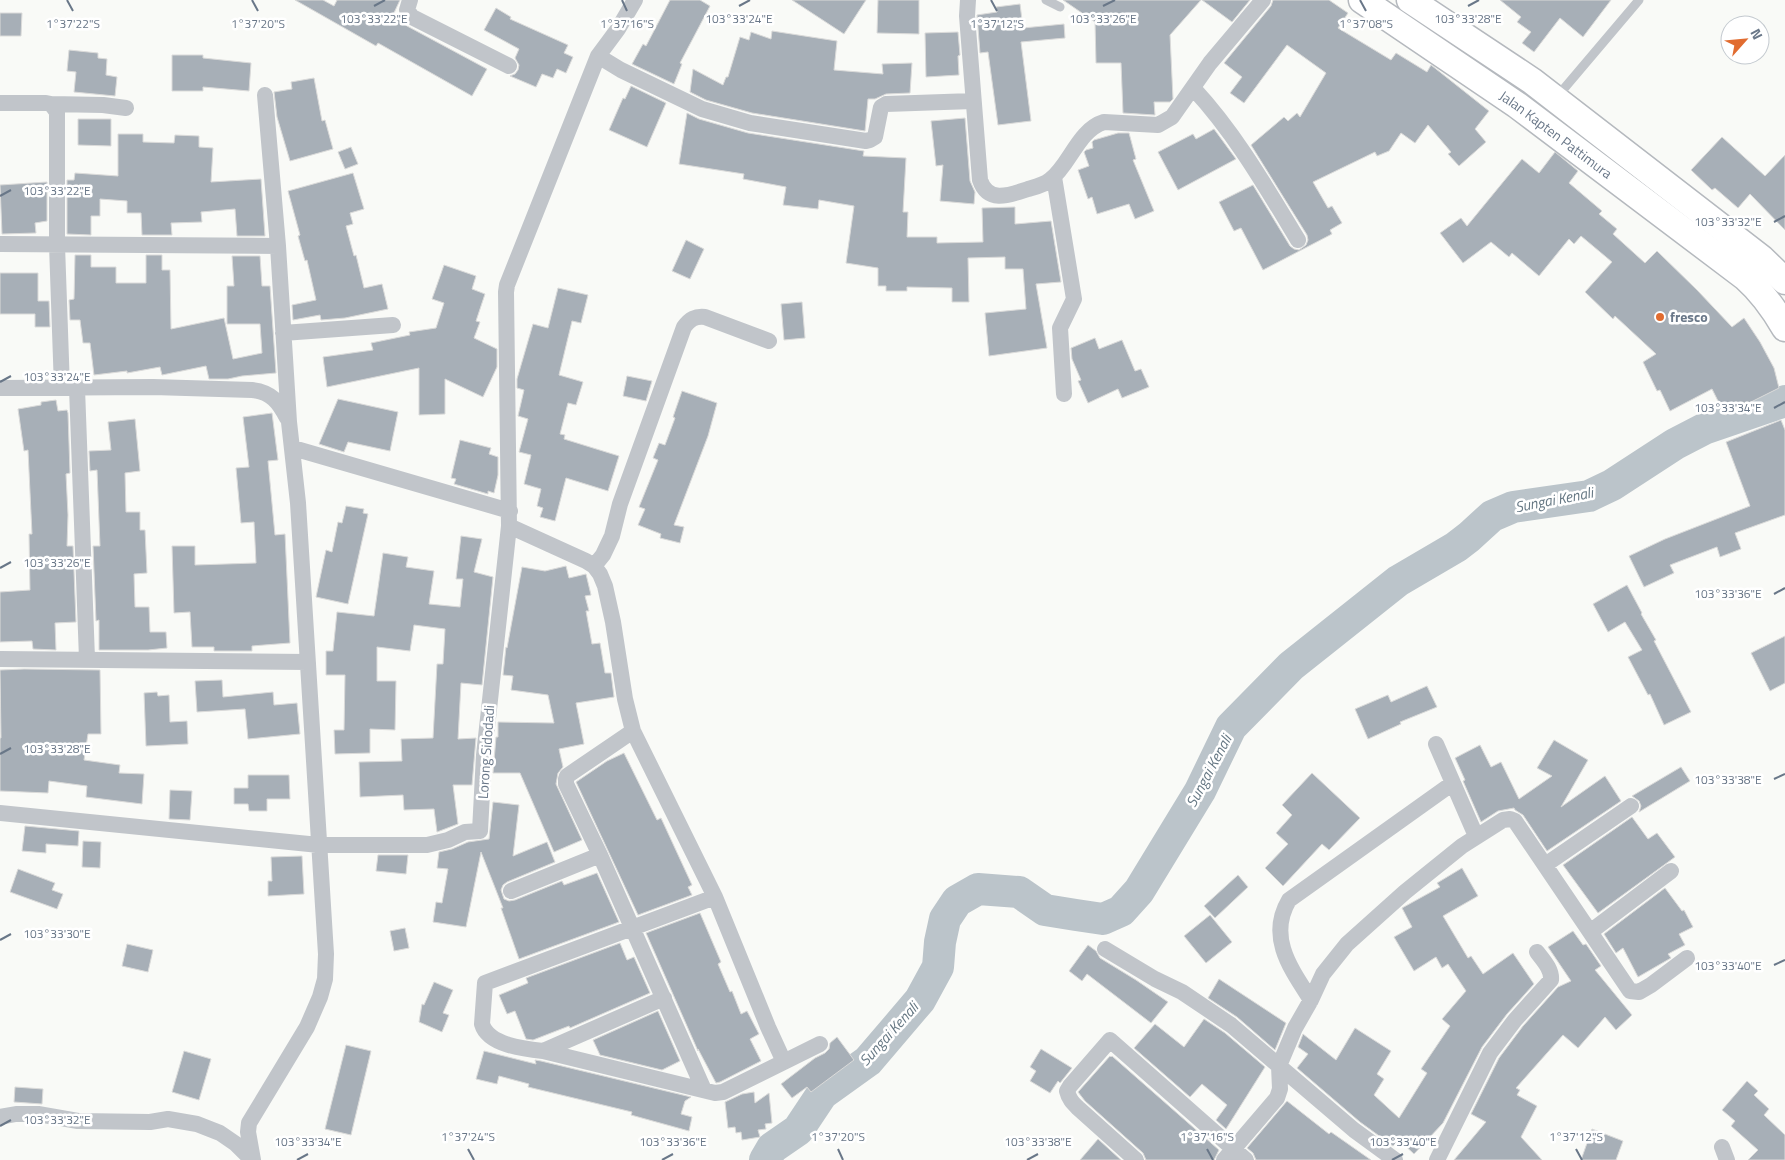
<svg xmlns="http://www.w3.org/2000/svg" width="1785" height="1160" viewBox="0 0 1785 1160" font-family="'Titillium Web',sans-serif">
<rect width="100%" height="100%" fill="#f9faf7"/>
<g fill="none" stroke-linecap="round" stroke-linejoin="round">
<path stroke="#bbc4ca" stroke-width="32" d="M765,1160L772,1148L798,1130L822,1094L868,1061L920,1000L938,967L940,942L945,919L957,901L978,889L1019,892L1045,910L1076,915L1103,919L1121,911L1139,891L1200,791L1231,727L1291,666L1398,581L1456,547L1469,537L1492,516L1513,507L1589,496L1612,485L1675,444L1704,429L1785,401"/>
</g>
<path fill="#a7afb7" stroke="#dbdbda" d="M295,0H323L334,6L337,0H400L393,15L407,26L487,69L472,96L378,43L376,46Z
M670,0H700L710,6L680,63L682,64L674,84L632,64L643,44L646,46Z
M792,0H866L844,34Z
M878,0H919V34L877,33Z
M1063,0H1201L1170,35L1173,99L1170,102H1154L1155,115L1123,113L1121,63H1096L1095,22Z
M1202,0H1250L1232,22Z
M1273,0H1329L1348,13L1338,28L1391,60L1396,53L1427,72L1431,65L1489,111L1475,129L1486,142L1459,166L1448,154L1451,152L1428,125L1415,143L1401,133L1389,151L1377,156L1375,152L1313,182L1328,208L1332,206L1342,223L1330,230L1332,234L1263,270L1241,228L1234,231L1219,202L1253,185L1290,246L1294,249L1299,250L1306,245L1308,240L1307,235L1251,145L1284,117L1288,121L1297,113L1300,117L1326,73L1287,45L1244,103L1230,93L1242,77L1224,63L1271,6Z
M1500,0H1611L1583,37L1560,18L1534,52L1522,43L1531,32L1517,22L1521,17Z
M1020,4L1023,28L1064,24L1065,38L1021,42L1031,121L998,125L988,52L980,53L977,15L997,12L996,7Z
M496,8L511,17L510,19L568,45L564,53L573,57L566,73L557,69L553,78L542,74L536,87L510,76L515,74L518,70L519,65L515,58L519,49L484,30Z
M0,13H22L21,36H0Z
M772,31L837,41L834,70L883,74L882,64L912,63L910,93L886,94L875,99H868L865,131L752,113L706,100L690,92L693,69L723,85L726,77H728L740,37L749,40L751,32L771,39Z
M958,32L960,55L958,56L959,75L926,77L925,33Z
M69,50L98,53V58L107,59L106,75L117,77L115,96L74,92L76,72L67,71Z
M172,55H203V58L251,63L249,91L203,87V91H172Z
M314,78L322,121L325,120L333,149L290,161L277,117L274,92L292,89L291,82Z
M631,86L666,103L647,147L609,130L623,98L625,99Z
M687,113L699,119L748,133L864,151L863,156L906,158L903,212H908L907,237H937V243L983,242L982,208L1015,207V224L1051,221L1061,282L1036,284L1047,348L989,356L985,313L1026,309L1023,269H1005V257L968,258L969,302H952V288L907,287V291H886V286H878V268L846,263L854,206L819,200L818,209L783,205L786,187L743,179L744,174L679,164Z
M965,118L970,181L975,192L974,204L940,201L943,165L936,166L931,121Z
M78,119H111V146L78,145Z
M1214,129L1236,159L1178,190L1158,152L1193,134L1196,139Z
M1118,133H1129L1136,159L1133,160L1154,211L1135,219L1129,204L1097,214L1092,197L1088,199L1078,170L1089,166L1084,152L1086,150L1093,148L1092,142L1094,140Z
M118,134H143V142L174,143L175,135L199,136V147L213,148L211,182L261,179L265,236H237L235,209L201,212L202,222L171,223L172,235H142L141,213H127V201L100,199V216H91V235L67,234V180H74L75,173L118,176Z
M1722,137L1765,176L1785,155V230L1750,194L1738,208L1715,188L1712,190L1691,170Z
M351,147L358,164L345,169L338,152Z
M1555,152L1578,171L1569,183L1602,211L1599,214L1617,229L1613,234L1645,263L1657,251L1697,290L1732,327L1744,318L1760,342L1774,368L1779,388L1725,415L1712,389L1670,411L1660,390L1657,391L1643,362L1656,354L1615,316L1613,319L1585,292L1612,262L1581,236L1574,244L1569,239L1539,276L1512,253L1509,257L1491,242L1463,263L1440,233L1461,218L1467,226L1522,159L1539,173Z
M353,173L364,209L350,213L353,224L346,226L354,256L356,255L364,288L382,284L388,309L345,318L321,320L320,315L293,320L292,305L316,300L307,260L305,261L298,236L300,235L288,191Z
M47,182V221L35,223L36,233L2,234L0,185Z
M686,240L704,249L690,279L672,271Z
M75,255H91V267H116V283H146V255H162V270H170L171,329L224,318L233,359L262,353L260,324H227V286H234L232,256H260L262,286H270L276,373L242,376L228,379H209L206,366L162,375L160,367L127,373V371L94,375L90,343H83L80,320H70L69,300L74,299Z
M444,265L476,276L472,289L485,294L476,321L480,322L474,338L497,349V367L483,397L445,379V414L419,415V368L327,387L323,357L373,350L371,343L410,335L409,332L436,328L444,303L432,299Z
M0,273H38V301H49L50,327H35V314H0Z
M558,288L588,295L581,323L572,321L559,375L583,382L576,405L568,403L560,434L565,435L564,439L619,456L608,491L566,478L555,521L540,517L543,508L537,506L541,489L524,484L531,455L519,452L528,419L518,416L524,390L517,388V379L533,324L548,328Z
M802,302L805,338L784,340L781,304Z
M1095,338L1099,349L1122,340L1135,371L1141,369L1149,387L1122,398L1118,389L1088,403L1078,381L1081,380L1072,359L1071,348Z
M627,376L652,381L646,401L623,396Z
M682,391L717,403L708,436L674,525L684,527L680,543L660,538L661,534L638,525L645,509L639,507L658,460L653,458L659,443L665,445L675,418L673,417Z
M338,399L398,412L390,451L348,442L344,452L319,444Z
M56,400L58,411L67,410L68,413L70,473L66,474L68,515L67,546H73L76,622L55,623L56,650L33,649L32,641L0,642V592L30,590L29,534H32L28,450L24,451L18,409L41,405V402Z
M272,413L278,460L268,461L275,535L285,534L290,643L252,646V651H214V647H192L190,612L174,613L172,546H195V565L256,563L254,522L241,523L236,468L249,467L243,417Z
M135,419L140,471L125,473L126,512H140V530H145L147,573L134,574L135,607H149L150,632H166L167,648L148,650H99V620L96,621L93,546H100L97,470L90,471L89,451L111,450L108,422Z
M1781,420L1785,430V515L1735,533L1741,549L1720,557L1717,547L1670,565L1674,573L1644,587L1629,556L1665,539L1750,506L1726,442Z
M460,440L491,448L489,454L498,457V475L494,493L488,491V494L454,484L456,479L451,478Z
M346,506L364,509L363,513L368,514L348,604L316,597L326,550L332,552L338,522L342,523Z
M461,536L482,539L474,572L493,577L482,685L461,683L458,739L476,738L472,785H453L458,824L437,832L434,809L404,810L403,795L360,797L359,762L402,761L401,739L433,738L437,664H443L445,629L414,625L410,651L377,647V681H396L395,730L370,729V753L335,754L334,730H344L345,675H326V651H333L337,612L374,616L383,553L408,557L406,567L434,571L429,604L460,607L463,579H456Z
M566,566L569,578L586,574L591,595L585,596L589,611H586L592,644L600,643L605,673H611L614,697L576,703L584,744L559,749L563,767L558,773L556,784L582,840L554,852L520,773H493L496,737H498V722L554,723L548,695L511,690L513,676L503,675L506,647L507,648L522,567L545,571Z
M1627,585L1642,613L1641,614L1656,640L1654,641L1691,712L1664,725L1650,694L1648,695L1628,657L1642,650L1625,622L1608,632L1593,604Z
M1785,636V683L1770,691L1751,653Z
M24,669L100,670L101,734H88L84,760L120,765L119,773L144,774L142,804L86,797L87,786L49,781L48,793L0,791V738H1L0,670Z
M222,680L223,697L273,692L274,705L297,703L300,734L248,739L245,709L197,712L195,681Z
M1427,686L1437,707L1400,722L1401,724L1368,739L1355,709L1388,695L1391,702Z
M157,692L158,696L169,695L170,722L187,721L188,744L146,746L144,693Z
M1554,740L1588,760L1561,807L1605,776L1621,801L1547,851L1523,815L1515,810L1514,808L1498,811L1481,822L1463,781L1465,780L1455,758L1480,745L1491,767L1501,762L1519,799L1552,776L1537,768Z
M624,753L657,820L661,818L692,885L688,887L692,895L638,915L576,782L607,761Z
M1681,767L1690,781L1639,812L1641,806L1639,801L1632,796Z
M1312,773L1360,818L1329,850L1322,844L1283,886L1265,868L1288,844L1276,833L1292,815L1282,805Z
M248,775H289L290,799H267V811H249L248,804H234V788H248Z
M170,790L192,791L190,820L169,819Z
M493,802L519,805L513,856L547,842L555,862L507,882L503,885L501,890L504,899L509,901L515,900L562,881L564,885L597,873L619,922L519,959L501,908H503L481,852L466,927L433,922L436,902L442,903L448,869L437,868L439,852L452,849L468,842L489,839Z
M1632,817L1648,839L1657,833L1675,857L1598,913L1563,865Z
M25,826L79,831L78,846L46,844V853L22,851Z
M83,841L101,842L100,868L82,867Z
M378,855H408L406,874L376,871Z
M302,856L304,894L268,896V881H272L271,857Z
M1462,868L1478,896L1443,916L1468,958L1471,956L1483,974L1513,953L1534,984L1507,1014L1482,1047L1443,1123L1414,1154L1399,1140L1393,1146L1360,1122L1297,1068L1308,1054L1298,1047L1303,1034L1336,1060L1355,1028L1391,1051L1377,1074L1384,1079L1374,1095L1399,1118L1427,1073L1421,1069L1450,1026L1442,1019L1466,991L1448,964L1442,968L1436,957L1414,971L1394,937L1412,927L1402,908L1440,887L1437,883Z
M18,869L55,883L52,890L63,894L57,909L10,892Z
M1238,875L1248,887L1215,918L1204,906Z
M1665,888L1682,911L1684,910L1693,927L1679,934L1685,945L1668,954L1671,958L1638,977L1623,948L1616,953L1604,934Z
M700,913L721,962L718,964L730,992L732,991L741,1014L747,1011L759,1034L750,1039L761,1061L720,1082L716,1083L698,1049V1051L646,933Z
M1210,915L1232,942L1206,963L1184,936Z
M405,928L409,948L394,951L390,931Z
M1573,931L1583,945L1586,944L1601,966L1595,970L1632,1015L1616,1030L1605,1017L1578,1048L1563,1035L1516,1088L1520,1090L1517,1095L1537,1106L1521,1137L1542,1160H1454L1486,1122L1471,1114L1499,1058L1523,1026L1558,987L1571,981L1548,947Z
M620,943L627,960L634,957L650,993L570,1028L569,1026L533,1040L526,1039L515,1011L507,1014L499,995L528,983L526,978Z
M127,944L153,950L148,972L122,966Z
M1088,945L1096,951L1100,958L1136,980L1168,1002L1151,1023L1087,974L1082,981L1069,971Z
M1219,979L1286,1023L1275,1050L1237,1017L1208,998Z
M434,982L453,990L443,1013L449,1015L442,1032L419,1022L422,1004L424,1005Z
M658,1011L680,1061L662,1070L600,1055L593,1040Z
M1204,1019L1225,1033L1265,1067L1226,1129L1216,1120L1227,1105L1202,1084L1190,1097L1134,1048L1155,1024L1184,1047Z
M837,1037L854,1060L811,1092L807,1087L792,1098L781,1084L815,1058L825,1053L829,1049L830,1043Z
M346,1045L371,1051L351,1135L325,1129Z
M1041,1049L1072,1068L1060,1083L1058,1081L1050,1093L1030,1081L1036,1071L1030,1067Z
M184,1051L211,1059L199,1100L172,1092Z
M484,1051L536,1064L535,1060L541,1061L691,1097L685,1101L681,1114L692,1117L689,1131L631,1115L632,1112L528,1087L529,1084L499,1076L497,1084L476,1079Z
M1110,1056L1111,1057L1112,1056L1219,1150L1214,1160H1146L1143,1153L1085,1101L1078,1092Z
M1747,1081L1758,1091L1754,1095L1769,1109L1764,1115L1785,1135V1160H1748L1758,1150L1731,1126L1735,1121L1722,1110Z
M15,1087L43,1089L42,1104L14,1102Z
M754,1092L755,1103L769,1093L772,1123L765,1124L766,1129L758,1130L760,1137L742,1140L741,1132L736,1133L735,1127L728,1128L725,1102L742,1094Z
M1287,1101L1329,1134L1331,1132L1371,1160H1256L1253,1153L1247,1148Z
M1592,1129L1623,1141L1616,1160H1581Z
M1098,1139L1121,1160H1080Z"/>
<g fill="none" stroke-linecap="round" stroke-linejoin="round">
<g stroke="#b5b9be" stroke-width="29">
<g id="primary">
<path id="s1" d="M1362,0L1517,105L1745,277C1762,292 1774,309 1785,328"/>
<path d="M1410,0L1532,81L1761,258L1785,281"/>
</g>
</g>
<path stroke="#c1c5ca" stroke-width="9" d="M1046,0L1060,7
M1556,98L1639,0"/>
<path stroke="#c1c5ca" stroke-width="16" d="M410,0L407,10L412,17L509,66
M968,0L967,16L980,180C988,204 1010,195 1028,189C1035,187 1044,185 1050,180C1070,165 1078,130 1104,122L1158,125L1172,117L1210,63L1263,0
M598,56L621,70L702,109L750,123L866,141L870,140L875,137L881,107L886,104L973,101
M1193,88C1235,133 1266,187 1298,240
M0,103H46L51,104L57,112V245L62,388
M51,104L103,105L126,108
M1054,177L1074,299L1060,328L1064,394
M0,244L278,246
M283,333L393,325
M0,388L153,387L252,390C271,392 279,402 287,418
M77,388L87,659
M293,448L510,511
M509,526L586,561L594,566L600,574L605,586L613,622L625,699L633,731L715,897L768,1027L784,1062
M594,566L603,555L612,536L620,504L684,327C690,319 695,316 705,317L769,341
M0,659L308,662
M633,731L567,776L566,779V784L600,855L704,1090
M1436,744L1476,836
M0,813L319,845H427L448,840L465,832L480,831L484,755L509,526L506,292L507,285L598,56L618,29L635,0
M1545,865L1631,806
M511,891L600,855
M715,897L485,983L482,1024C488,1045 524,1049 543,1051L715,1093L723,1092L820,1044
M1590,932L1671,871
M1105,949L1155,979L1182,992L1231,1025L1354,1130L1395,1160
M1311,1000C1291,969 1267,937 1289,900L1453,783
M543,1051L664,998
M0,1117L16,1114H38L78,1121L150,1122L168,1119L197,1124L220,1133L236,1144L252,1160
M1722,1147L1727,1160
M253,1160L248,1132L249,1123L307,1027L320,997L325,979L326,954L298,503L289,422L278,246L265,95
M1136,1160L1078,1108C1072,1102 1069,1099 1067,1091L1070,1086L1110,1040L1246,1160
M1224,1160L1277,1098L1280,1089L1279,1066L1295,1028L1311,1000L1323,974L1347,944L1405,892L1462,846L1503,820L1510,819L1515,821L1630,991L1639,992L1651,985L1687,958
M1437,1160L1490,1053L1515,1020L1551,980C1552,969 1543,960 1537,952"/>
<use href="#primary" stroke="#fff" stroke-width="26"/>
</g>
<path fill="none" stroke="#697788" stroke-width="2" d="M67,0L73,11M252,0L258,11M622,0L627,11M991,0L997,11M1360,0L1366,11M374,6L385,0M739,6L750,0M1103,6L1115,0M1468,6L1479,0M0,196L11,190M1774,222L1785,216M0,382L11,376M1774,408L1785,402M0,568L11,562M1774,594L1785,588M0,754L11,748M1774,779L1785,774M0,940L11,934M1774,965L1785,960M0,1126L11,1120M468,1149L474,1160M838,1149L843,1160M1207,1149L1213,1160M1576,1149L1582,1160M297,1160L308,1154M662,1160L673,1154M1027,1160L1038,1154M1392,1160L1403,1154"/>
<circle fill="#e16c30" stroke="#fff" stroke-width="2" cx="1660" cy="317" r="5"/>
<g text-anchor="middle" stroke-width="5" stroke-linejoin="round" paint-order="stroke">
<g font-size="14" fill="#697788" stroke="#fff">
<text dy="5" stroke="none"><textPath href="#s1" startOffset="236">Jalan Kapten Pattimura</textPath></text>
<text transform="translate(486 752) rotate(-86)" y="5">Lorong Sidodadi</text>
</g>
<g font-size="14" font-weight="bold" fill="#697788" stroke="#fff" text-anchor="start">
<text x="1670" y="322">fresco</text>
</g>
<g font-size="15" font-style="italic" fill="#657783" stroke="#fff">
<text transform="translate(1554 500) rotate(-11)" y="5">Sungai Kenali</text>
<text transform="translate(1209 771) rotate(-62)" y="5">Sungai Kenali</text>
<text transform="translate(889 1034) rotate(-48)" y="5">Sungai Kenali</text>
</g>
</g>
<g font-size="12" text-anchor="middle" fill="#697788" stroke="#fff" stroke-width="5" stroke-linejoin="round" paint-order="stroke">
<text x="374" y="23">103°33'22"E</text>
<text x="739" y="23">103°33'24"E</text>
<text x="1103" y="23">103°33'26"E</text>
<text x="1468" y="23">103°33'28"E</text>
<text x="73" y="28">1°37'22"S</text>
<text x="258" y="28">1°37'20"S</text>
<text x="627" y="28">1°37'16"S</text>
<text x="997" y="28">1°37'12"S</text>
<text x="1366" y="28">1°37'08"S</text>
<text x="57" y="195">103°33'22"E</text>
<text x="1728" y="226">103°33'32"E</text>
<text x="57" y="381">103°33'24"E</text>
<text x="1728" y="412">103°33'34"E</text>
<text x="57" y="567">103°33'26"E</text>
<text x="1728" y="598">103°33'36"E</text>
<text x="57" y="753">103°33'28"E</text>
<text x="1728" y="784">103°33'38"E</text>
<text x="57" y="938">103°33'30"E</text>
<text x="1728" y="970">103°33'40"E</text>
<text x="57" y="1124">103°33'32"E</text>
<text x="468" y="1141">1°37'24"S</text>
<text x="838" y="1141">1°37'20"S</text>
<text x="1207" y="1141">1°37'16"S</text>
<text x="1576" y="1141">1°37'12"S</text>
<text x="308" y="1146">103°33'34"E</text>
<text x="673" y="1146">103°33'36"E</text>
<text x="1038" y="1146">103°33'38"E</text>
<text x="1403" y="1146">103°33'40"E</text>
</g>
<g transform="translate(1745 40) rotate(63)"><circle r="24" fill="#ffffff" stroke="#c3c9cf"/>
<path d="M0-4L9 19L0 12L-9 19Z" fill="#e16c30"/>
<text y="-8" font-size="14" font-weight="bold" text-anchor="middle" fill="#697788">N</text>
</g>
</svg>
